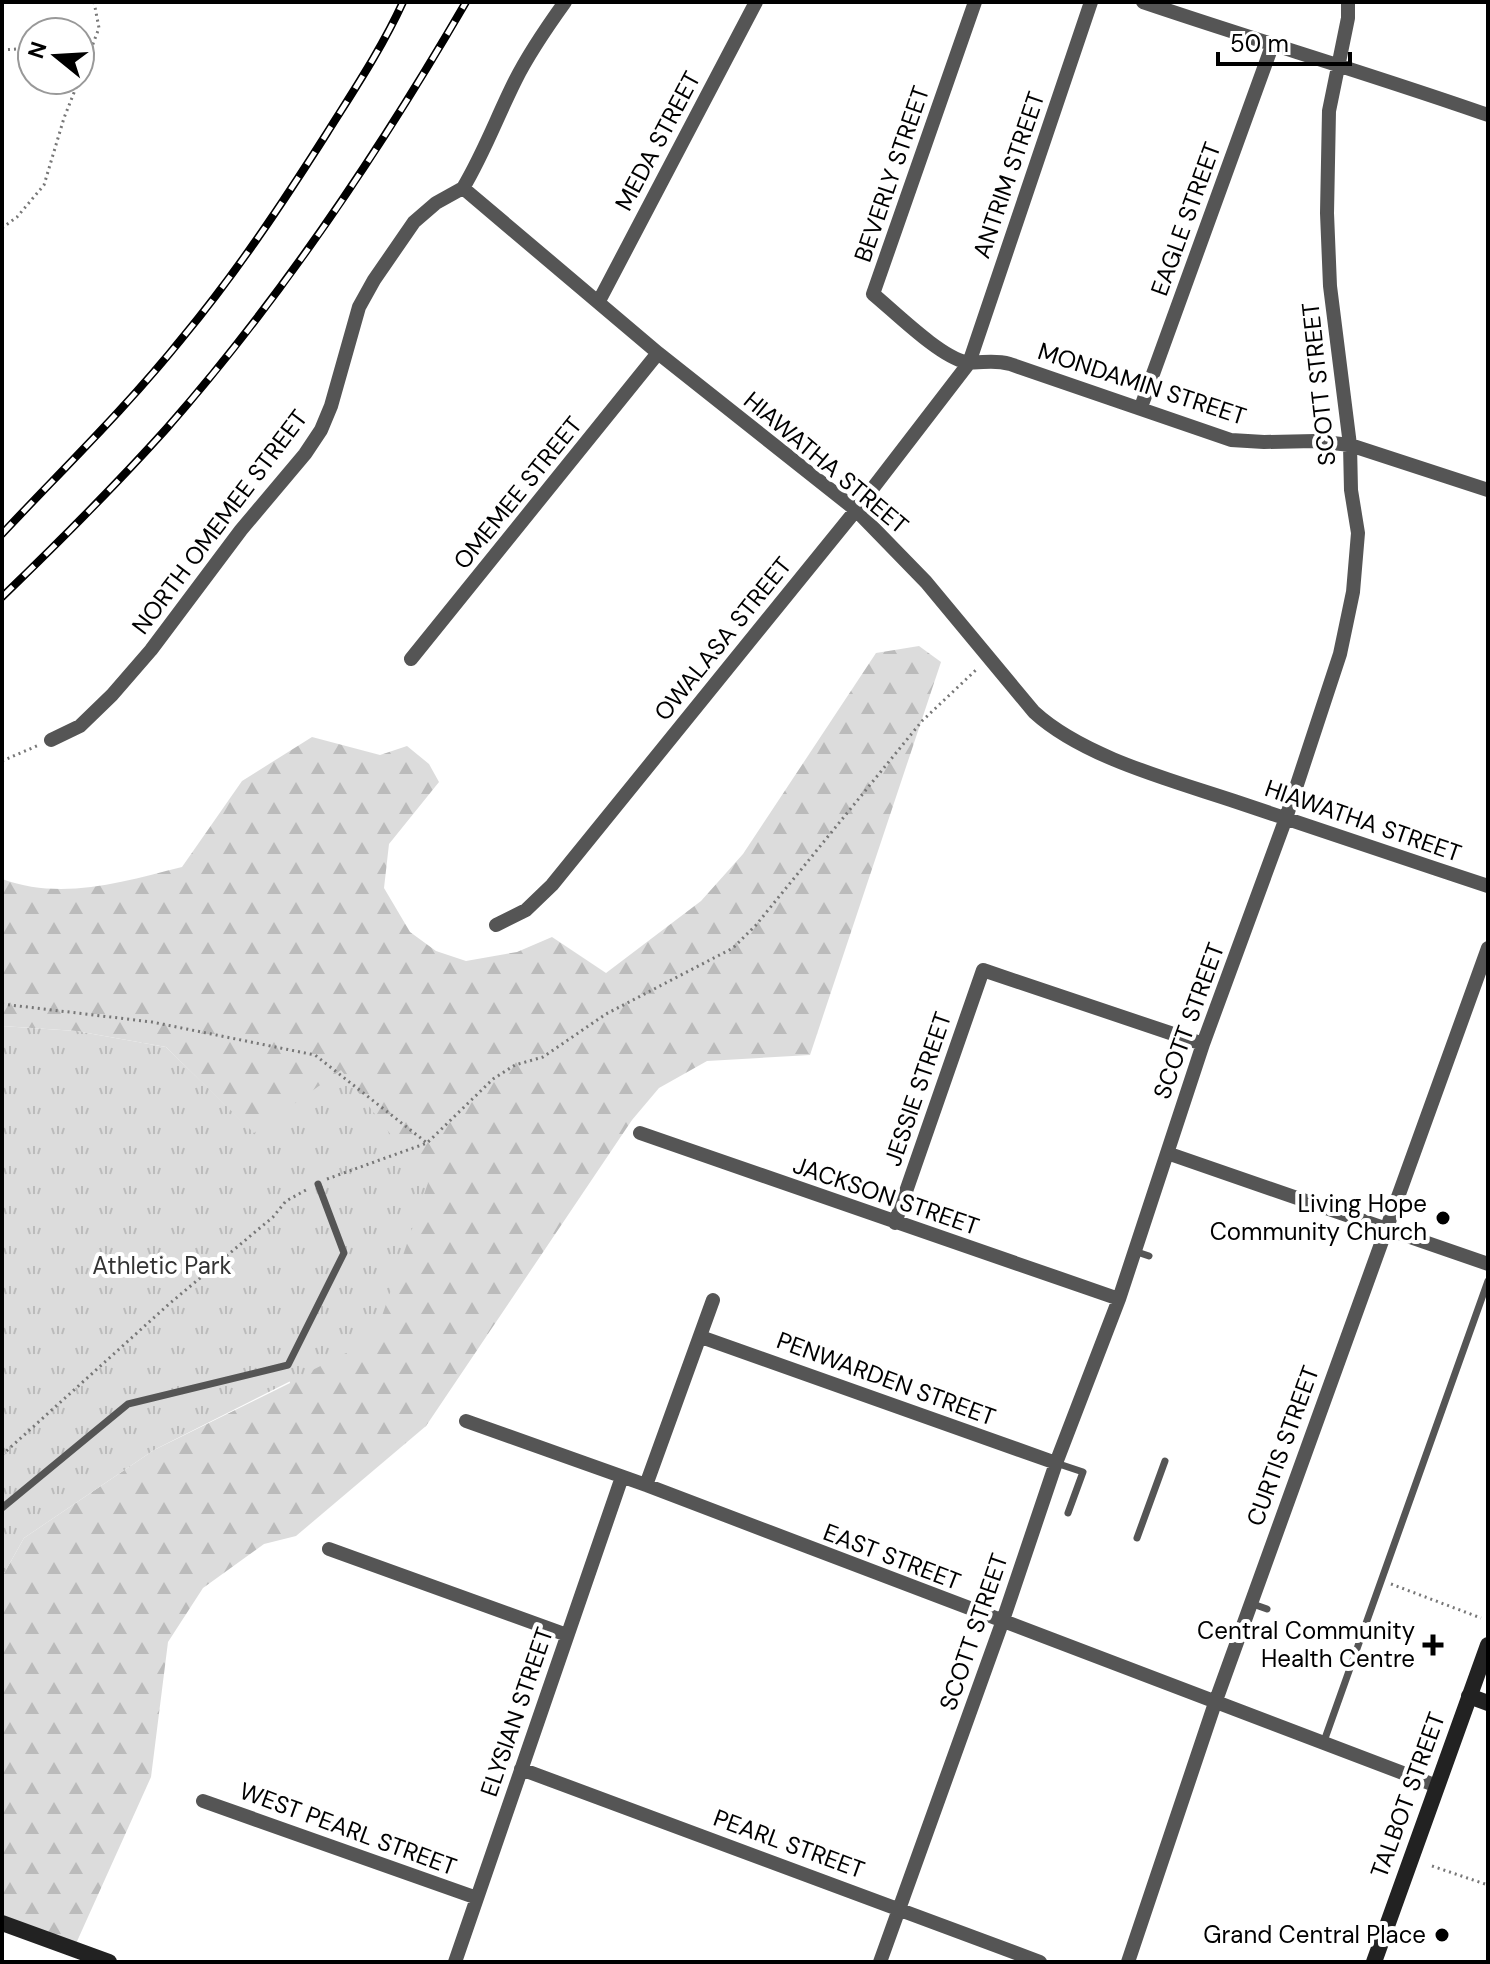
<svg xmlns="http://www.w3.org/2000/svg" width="1490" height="1964" viewBox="0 0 1490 1964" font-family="'DM Sans',sans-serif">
<defs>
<pattern id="forest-firs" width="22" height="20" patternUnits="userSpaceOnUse" patternTransform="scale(2)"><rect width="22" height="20" fill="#dcdcdc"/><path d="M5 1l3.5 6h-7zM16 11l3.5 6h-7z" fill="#bbb"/></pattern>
<pattern id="park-tufts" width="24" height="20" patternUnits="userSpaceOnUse" patternTransform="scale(2)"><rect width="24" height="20" fill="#dcdcdc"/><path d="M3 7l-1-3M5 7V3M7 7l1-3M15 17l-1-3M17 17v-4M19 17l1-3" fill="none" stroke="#bbb"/></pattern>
</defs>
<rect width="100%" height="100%" fill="#fff"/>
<path fill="url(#forest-firs)" d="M919,646L941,662L810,1055L707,1061L659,1088L632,1120L426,1426L296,1536L264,1544L203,1588L168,1642L151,1777L74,1948L2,1924V1577L24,1538L154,1450L290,1383L254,1134L166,1047L76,1031L2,1026V879C62,901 122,882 182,867L242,781L312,737L380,755L407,746L429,764L439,782L389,844L384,888L410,932L436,951L466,961L517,952L552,937L606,973L701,901L743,854L876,653Z"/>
<path fill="url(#park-tufts)" d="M2,1026L76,1031L166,1047L254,1133L341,1070L428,1183L374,1339L154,1450L24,1538L2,1577Z"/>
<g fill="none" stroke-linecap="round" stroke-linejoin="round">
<path stroke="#777" stroke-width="3" stroke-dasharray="2 4" stroke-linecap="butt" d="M80,49H92
M2,50L32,48
M80,78L99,28L94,2
M2,228L17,217L44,185L64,118L79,80
M2,761L39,745
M2,1004L152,1022L315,1055L427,1143
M327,1179L427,1143L493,1079L515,1065L543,1057L606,1014L733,948L756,925L922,721L977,669
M2,1455L169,1304L273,1217L286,1201L306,1190
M1391,1584L1481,1618
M1432,1866L1488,1885"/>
<path stroke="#555" stroke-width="7" d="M1134,1251L1149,1256
M1056,1463L1083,1472L1068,1513
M2,1508L128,1404L288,1365L344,1253L318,1184
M1137,1538L1165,1461
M1250,1603L1267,1609
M1323,1744L1488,1281"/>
<path stroke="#555" stroke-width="14" d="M975,2L873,294C895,312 940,357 966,362C981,364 991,359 1010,364L1231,440L1264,442L1315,441L1350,445L1488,490
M1143,2C1258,41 1374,75 1488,115
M463,188L658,353L856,510L926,582L1034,712C1083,757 1171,780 1234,801C1318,829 1403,858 1488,886
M463,188C484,153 497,117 515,81C529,53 547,27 565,2
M599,301L756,2
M1141,407L1272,46
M411,659L658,353
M51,740L80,726L112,695L151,650L241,530L305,454L321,430L331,406L359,307L374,280L414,222L436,203L463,188
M496,925L526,910L552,885L856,510L969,363L1091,2
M640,1133L1119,1299
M1167,1153L1488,1264
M895,1223L983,970L1203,1044
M701,1337L1056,1463
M466,1421L646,1485L1437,1786
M646,1485L713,1300
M329,1549L567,1635
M521,1769L1040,1962
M203,1801L477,1898
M455,1962L622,1477
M880,1962L1002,1623L1056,1463L1119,1299L1203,1044L1286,818L1340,654L1353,592L1358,533L1351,490L1350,445L1330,286L1327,213L1329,111L1348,18V2
M1128,1962L1215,1703L1488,948"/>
<path stroke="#222" stroke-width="16" d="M1469,1696L1488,1703
M2,1923L109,1962
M1374,1962L1488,1645"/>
<g stroke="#000" stroke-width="8">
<path id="rail" d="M2,534C63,469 127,407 183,337C236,273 282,204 327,133C354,90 382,48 403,2
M2,597C59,542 115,486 167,428C282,297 379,152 466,2"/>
</g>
<use href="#rail" stroke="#fff" stroke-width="5" stroke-dasharray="15" stroke-linecap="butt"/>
</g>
<g fill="#000" stroke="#fff" stroke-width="3">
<circle cx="1443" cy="1218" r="8"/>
<path d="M1429 1633h8v8h8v8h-8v8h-8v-8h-8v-8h8z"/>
<circle cx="1442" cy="1935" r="8"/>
</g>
<g text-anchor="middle" stroke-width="8" stroke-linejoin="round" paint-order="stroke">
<g font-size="24" fill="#000" stroke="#fff">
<text transform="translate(658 141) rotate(-62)" y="8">MEDA STREET</text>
<text transform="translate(892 174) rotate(-71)" y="8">BEVERLY STREET</text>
<text transform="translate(1009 175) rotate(-71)" y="8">ANTRIM STREET</text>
<text transform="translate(1186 219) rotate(-70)" y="8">EAGLE STREET</text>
<text transform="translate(1142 384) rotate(18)" y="8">MONDAMIN STREET</text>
<text transform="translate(1319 384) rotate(-96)" y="8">SCOTT STREET</text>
<text transform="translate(826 463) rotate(40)" y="8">HIAWATHA STREET</text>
<text transform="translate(518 493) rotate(-51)" y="8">OMEMEE STREET</text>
<text transform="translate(220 522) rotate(-53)" y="8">NORTH OMEMEE STREET</text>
<text transform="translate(723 639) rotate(-51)" y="8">OWALASA STREET</text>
<text transform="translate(1363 821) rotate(19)" y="8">HIAWATHA STREET</text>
<text transform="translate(1189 1021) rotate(-70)" y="8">SCOTT STREET</text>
<text transform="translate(918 1089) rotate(-71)" y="8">JESSIE STREET</text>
<text transform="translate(886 1196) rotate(19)" y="8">JACKSON STREET</text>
<text transform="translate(886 1379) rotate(20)" y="8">PENWARDEN STREET</text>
<text transform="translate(1283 1446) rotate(-70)" y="8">CURTIS STREET</text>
<text transform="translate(892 1557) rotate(21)" y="8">EAST STREET</text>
<text transform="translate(974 1632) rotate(-71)" y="8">SCOTT STREET</text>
<text transform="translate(517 1712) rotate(-71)" y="8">ELYSIAN STREET</text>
<text transform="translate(1408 1795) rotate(-70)" y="8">TALBOT STREET</text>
<text transform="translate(348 1829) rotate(20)" y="8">WEST PEARL STREET</text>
<text transform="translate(789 1844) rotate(20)" y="8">PEARL STREET</text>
</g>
<g font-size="24" fill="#000" stroke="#fff" text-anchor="end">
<text x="1427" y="1212">Living Hope<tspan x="1427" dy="28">Community Church</tspan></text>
<text x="1415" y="1639">Central Community<tspan x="1415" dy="28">Health Centre</tspan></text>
<text x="1426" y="1943">Grand Central Place</text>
</g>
<g font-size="24" fill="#333" stroke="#fff">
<text x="162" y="1274">Athletic Park</text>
</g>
</g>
<rect width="1490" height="1964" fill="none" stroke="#000000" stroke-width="8"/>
<g transform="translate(56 56) rotate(288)"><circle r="38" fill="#ffffff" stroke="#999999" stroke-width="2"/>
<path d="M0-6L14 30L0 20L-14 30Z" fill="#000000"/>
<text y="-12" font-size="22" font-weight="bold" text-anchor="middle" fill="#000000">N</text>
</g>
<path d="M1218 52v12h132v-12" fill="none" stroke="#000000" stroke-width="4"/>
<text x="1230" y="52" font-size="24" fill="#000000" stroke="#ffffff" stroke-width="6" paint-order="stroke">50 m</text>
</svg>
